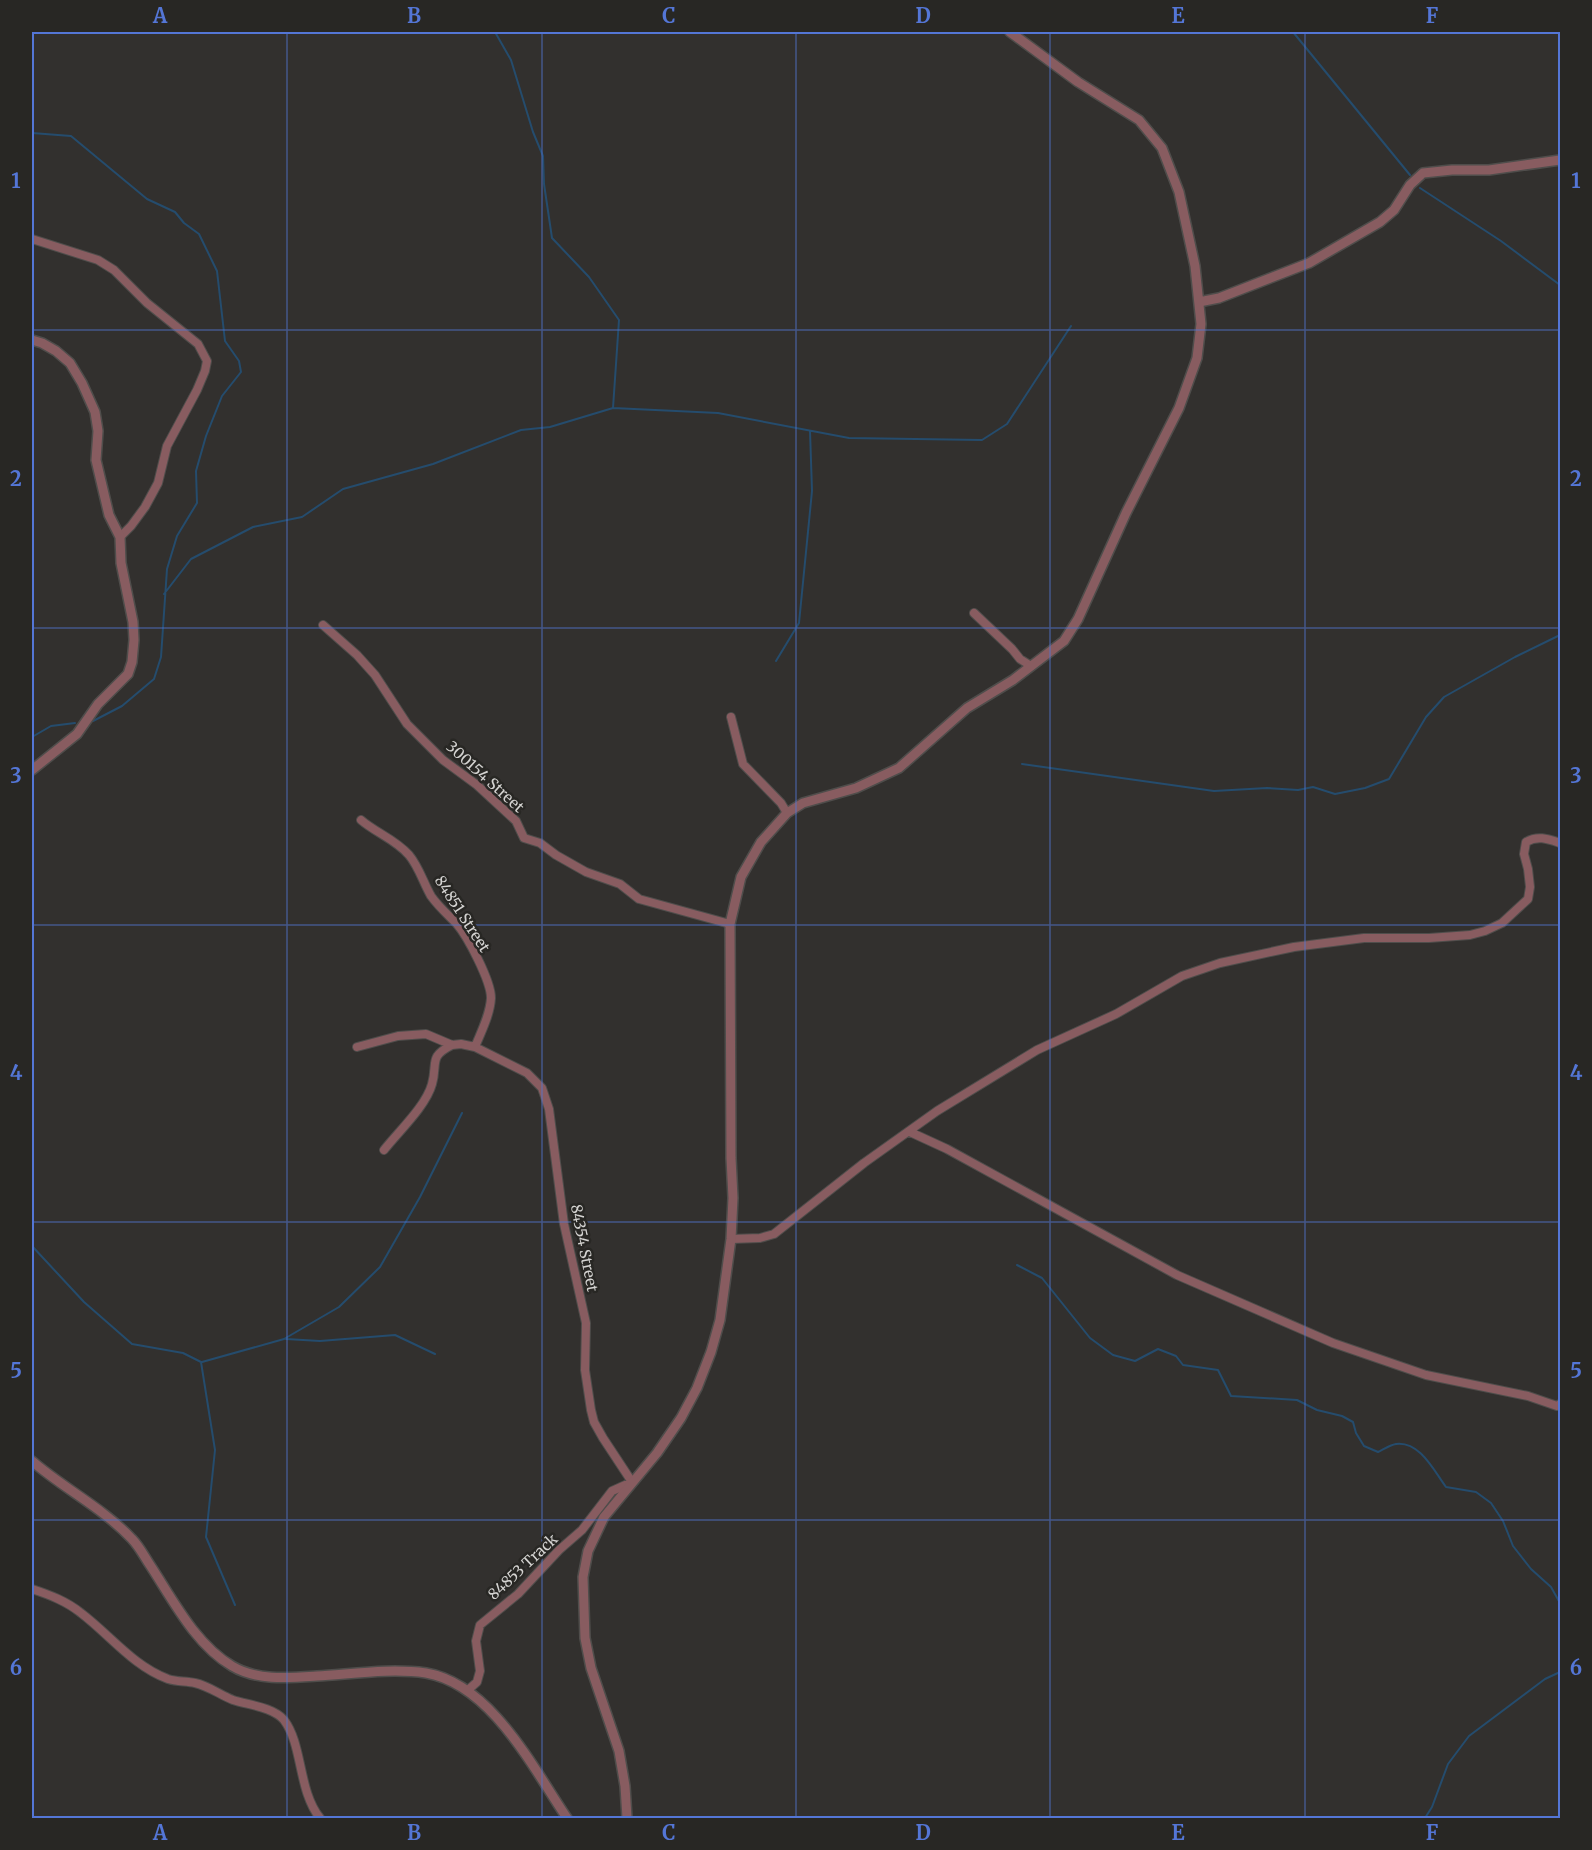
<svg xmlns="http://www.w3.org/2000/svg" width="1592" height="1850" viewBox="0 0 1592 1850" font-family="Merriweather,serif">
<rect width="100%" height="100%" fill="#32302e"/>
<g fill="none" stroke-linecap="round" stroke-linejoin="round">
<path stroke="#254c6d" stroke-width="2" d="M495,32L511,60L533,132L543,156L544,184L552,238L589,277L619,320L613,408
M1293,32L1410,175
M32,133L71,136L147,199L175,212L184,223L199,234L217,271L225,341L239,361L241,372L222,396L206,436L196,471L197,503L177,536L167,569L161,657L154,679L122,706L93,721
M1420,188L1501,241L1560,285
M164,594L191,559L253,527L302,517L343,489L433,464L521,430L550,427L613,408L718,413L849,438L982,440L1007,424L1071,326
M776,661L799,623L812,491L810,431
M32,737L51,726L75,723
M1022,764L1214,791L1267,788L1298,790L1313,787L1335,794L1365,788L1389,779L1426,717L1444,697L1515,657L1560,635
M32,1246L84,1302L132,1344L183,1353L201,1362L215,1450L206,1537L235,1605
M1017,1265L1042,1278L1090,1338L1113,1355L1135,1361L1158,1349L1176,1356L1183,1365L1218,1370L1231,1396L1297,1400L1317,1410L1342,1416L1353,1422L1356,1433L1364,1446L1378,1452C1384,1449 1390,1445 1396,1444C1420,1441 1434,1471 1446,1487L1476,1492L1491,1503L1503,1521L1513,1546L1531,1569L1551,1587L1560,1603
M286,1339L320,1341L395,1335L435,1354
M202,1362L284,1339L339,1307L380,1267L420,1197L462,1113
M1425,1818L1432,1807L1448,1764L1469,1736L1545,1679L1560,1672"/>
<g stroke="#4f4d4b" stroke-width="10">
<path id="minor" d="M32,239L98,260L114,270L147,303L198,344L207,361L205,371L197,390L167,446L158,483L145,507L131,526L120,537
M974,613L1012,649L1020,659L1031,666
M323,625L357,655L375,675L407,724L443,760L477,785L516,821L524,838L540,843L556,855L586,872L620,884L639,899L730,924
M731,717L743,764L781,803L787,813
M361,820C376,833 395,839 409,855C419,867 423,882 431,896C438,906 447,914 456,923C468,937 491,981 491,998C490,1015 481,1032 475,1047
M357,1047L398,1036L426,1034L452,1045L461,1044L475,1047L527,1073L542,1088L549,1109L564,1224L586,1323L585,1370L591,1410L594,1422L603,1438L632,1482L612,1491L582,1530L559,1550L518,1594L480,1625L476,1641L480,1671L477,1682L468,1690
M910,1132L947,1149L1177,1275L1333,1343L1426,1375L1528,1396L1557,1406L1560,1404
M384,1150C399,1131 426,1106 432,1084C438,1063 428,1057 452,1045
M731,1239L760,1238L774,1234L864,1163L937,1111L1037,1050L1116,1014L1182,976L1220,963L1294,947L1364,938H1429L1470,935L1485,931L1502,923L1528,899L1530,887L1528,869L1524,854L1526,842C1538,835 1548,839 1560,843
M32,1589C50,1595 66,1601 81,1613C110,1635 133,1666 168,1679C177,1682 186,1681 195,1683C209,1686 220,1695 233,1700C248,1705 273,1707 284,1720C303,1745 298,1791 320,1818"/>
</g>
<g stroke="#4f4d4b" stroke-width="12">
<path id="tertiary" d="M1199,302L1219,298L1309,263L1380,222L1394,210L1410,185L1423,173L1452,170H1489L1560,160
M32,340L42,343L56,351L70,363L82,383L95,412L98,431L96,460L109,515L120,537L121,563L133,622L134,640L132,662L128,674L98,704L77,734L32,770
M32,1461C63,1488 103,1508 132,1539C139,1546 144,1556 150,1565C173,1600 195,1644 232,1666C257,1681 289,1678 317,1676C352,1674 390,1668 426,1673C491,1684 533,1768 567,1818
M627,1818L625,1786L619,1751L591,1668L585,1638L583,1577L588,1551L604,1517L657,1453L681,1418L697,1388L711,1352L720,1320L731,1239L733,1198L731,1158L730,924L741,877L761,842L787,813L803,803L856,788L899,768L967,708L1013,680L1064,641L1078,619L1126,513L1179,408L1197,358L1201,324L1195,266L1179,192L1162,148L1139,120L1078,82L1010,32"/>
</g>
<use href="#minor" stroke="#885c60" stroke-width="8"/>
<use href="#tertiary" stroke="#885c60" stroke-width="9"/>
</g>
<path fill="none" stroke="#5476d6" stroke-width="1.5" stroke-opacity="0.55" d="M287,32V1818M542,32V1818M796,32V1818M1050,32V1818M1305,32V1818M32,330H1560M32,628H1560M32,925H1560M32,1222H1560M32,1520H1560"/>
<g text-anchor="middle" stroke-width="5" stroke-linejoin="round" paint-order="stroke">
<g font-size="15" fill="#d4d3d1" stroke="#282724">
<text transform="translate(485 777) rotate(42)" y="5">300154 Street</text>
<text transform="translate(462 914) rotate(57)" y="5">84851 Street</text>
<text transform="translate(584 1248) rotate(79)" y="5">84354 Street</text>
<text transform="translate(523 1567) rotate(-43)" y="5">84853 Track</text>
</g>
</g>
<rect width="1592" height="1850" fill="none" stroke="#282724" stroke-width="66"/>
<rect x="33" y="33" width="1526" height="1784" fill="none" stroke="#5476d6" stroke-width="2"/>
<g font-size="20" text-anchor="middle" font-weight="bold" fill="#5476d6">
<text x="160" y="23">A</text>
<text x="414" y="23">B</text>
<text x="669" y="23">C</text>
<text x="923" y="23">D</text>
<text x="1178" y="23">E</text>
<text x="1432" y="23">F</text>
<text x="16" y="188">1</text>
<text x="1576" y="188">1</text>
<text x="16" y="486">2</text>
<text x="1576" y="486">2</text>
<text x="16" y="783">3</text>
<text x="1576" y="783">3</text>
<text x="16" y="1080">4</text>
<text x="1576" y="1080">4</text>
<text x="16" y="1378">5</text>
<text x="1576" y="1378">5</text>
<text x="16" y="1675">6</text>
<text x="1576" y="1675">6</text>
<text x="160" y="1840">A</text>
<text x="414" y="1840">B</text>
<text x="669" y="1840">C</text>
<text x="923" y="1840">D</text>
<text x="1178" y="1840">E</text>
<text x="1432" y="1840">F</text>
</g>
</svg>
